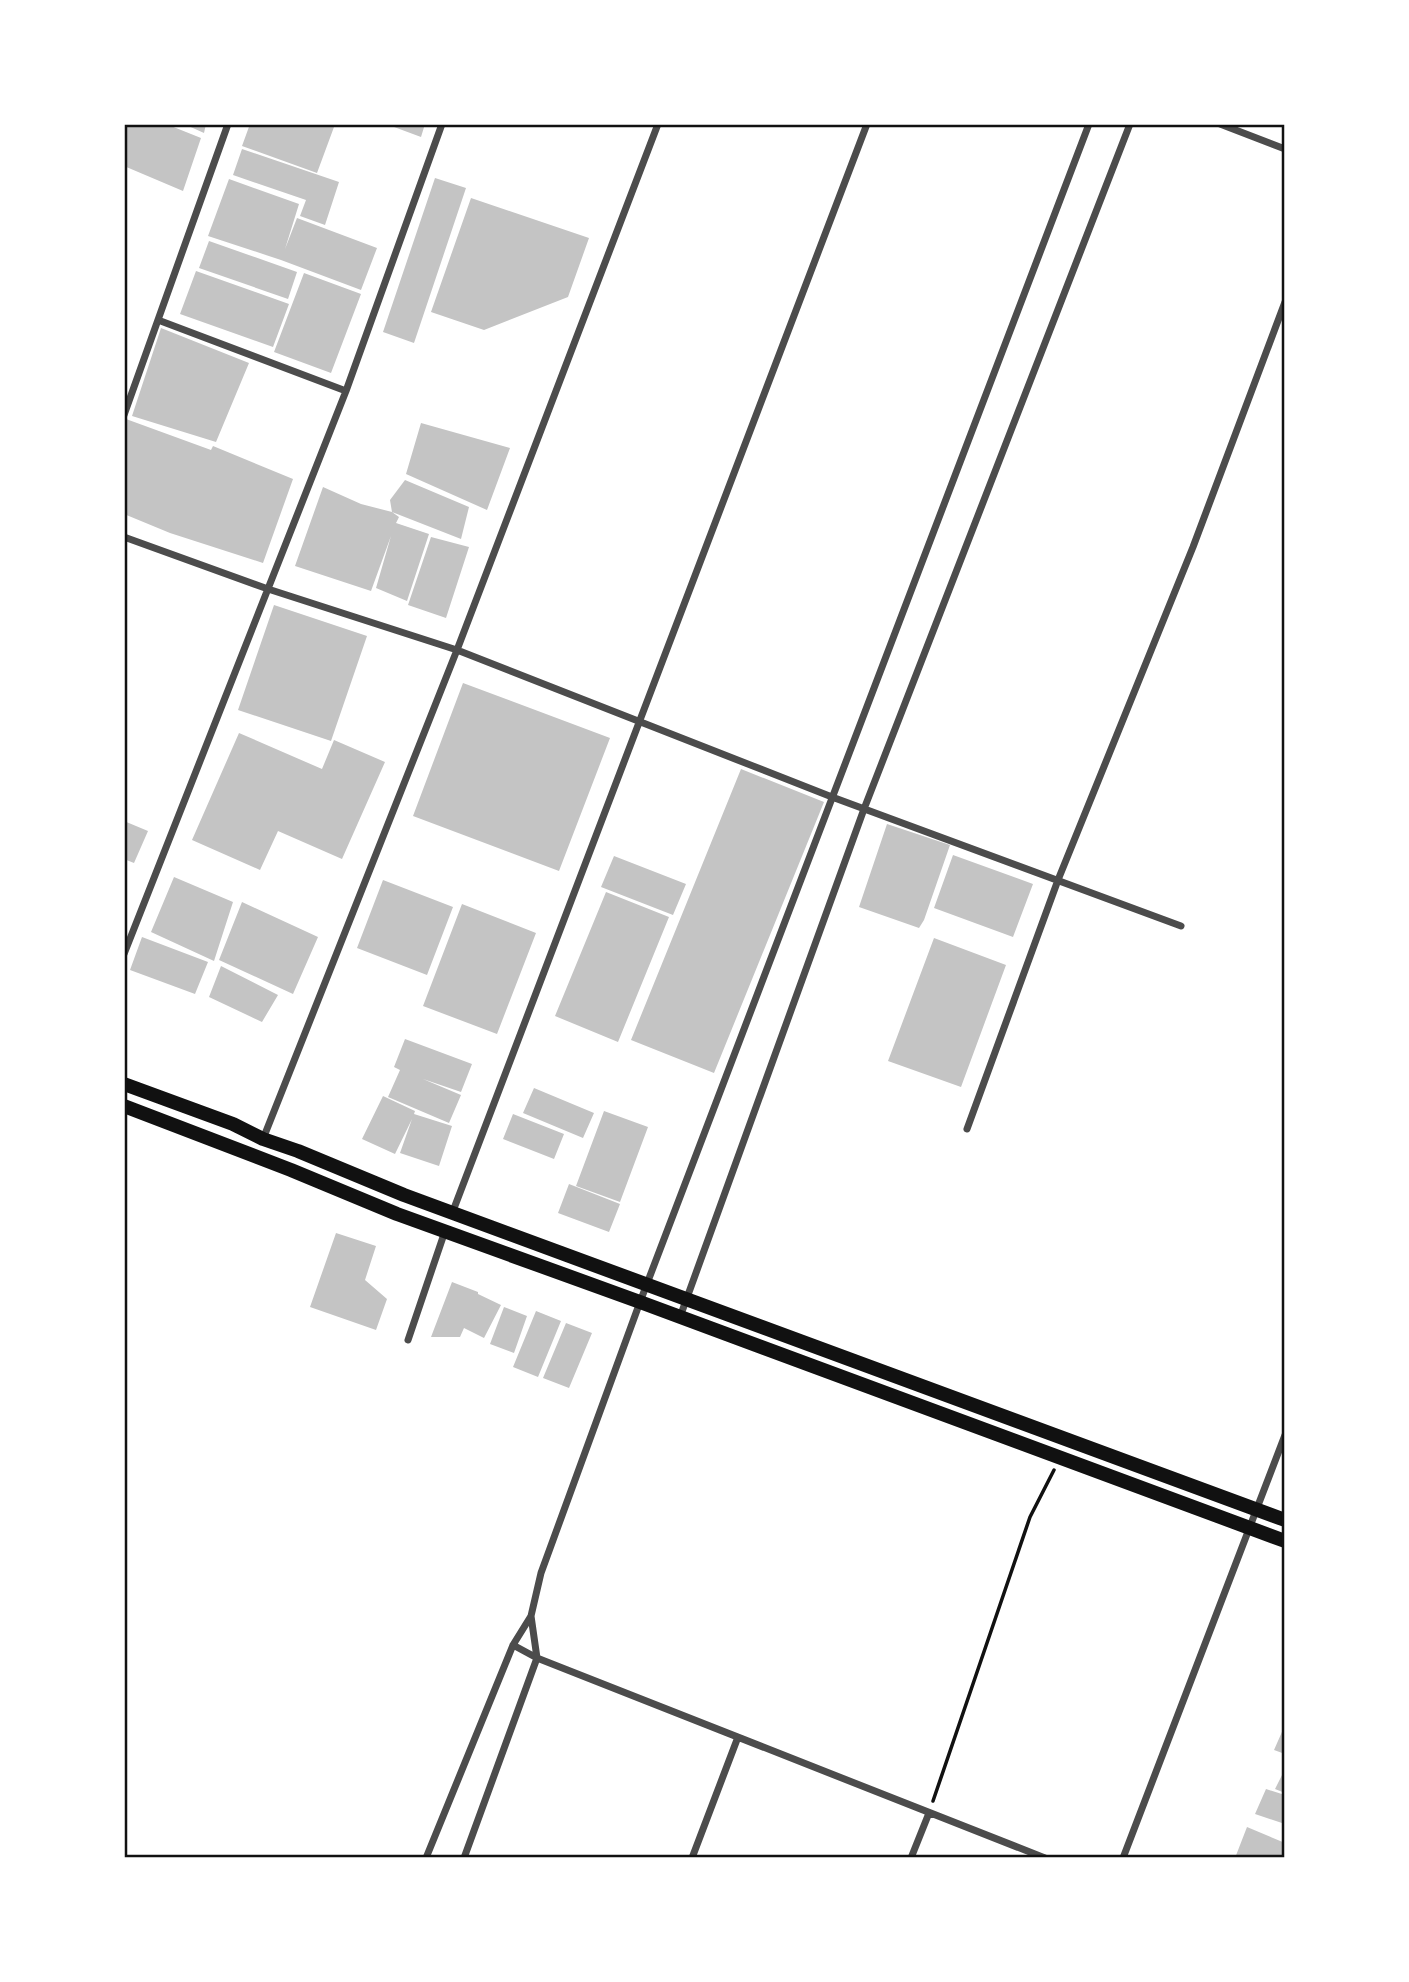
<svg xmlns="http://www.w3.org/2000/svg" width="1409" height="1982" viewBox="0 0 1409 1982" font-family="'Public Sans',sans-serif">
<rect width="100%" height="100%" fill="#fff"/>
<path fill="#c4c4c4" d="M124,124H166L201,138L183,191L124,166Z
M184,124H206L204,133Z
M250,124H327L334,127L317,173L242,146Z
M386,124H425L421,137Z
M242,149L339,182L325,225L300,216L306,200L233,175Z
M435,178L466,188L414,343L383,332Z
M229,179L299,204L285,249L297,218L377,248L361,290L281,260L208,236Z
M471,198L589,238L568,297L484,330L431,312Z
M209,241L297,272L288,299L199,268Z
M196,271L289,304L273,347L180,314Z
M304,273L361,294L331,373L274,352Z
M161,328L249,363L216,442L132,416Z
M126,419L211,450L213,446L293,479L263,563L170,533L124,514V425Z
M421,423L510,448L487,510L406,474Z
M405,480L469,507L461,539L392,512L390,500Z
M323,487L361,504L392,512L399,517L396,523L429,534L407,601L376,588L391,536L371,591L295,566Z
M431,537L469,547L446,618L408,605Z
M274,605L367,636L331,741L238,710Z
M463,683L610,738L559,871L413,816Z
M239,733L322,769L334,740L385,762L342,859L278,831L260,870L192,840Z
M741,769L824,802L714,1073L631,1040Z
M124,821L148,831L134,863L124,859Z
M887,824L950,845L924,920L919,928L859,907Z
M953,855L1033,884L1013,937L934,908Z
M614,856L686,884L673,915L601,887Z
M174,877L233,902L214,961L151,932Z
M383,880L453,907L427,975L357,948Z
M606,892L669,917L618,1042L555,1016Z
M242,902L318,937L293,994L219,960Z
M462,904L536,933L497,1034L423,1006Z
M142,937L208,962L195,994L130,970Z
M934,938L1006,965L961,1087L888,1061Z
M221,966L278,995L262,1022L209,997Z
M405,1039L472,1064L461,1092L423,1079L461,1095L449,1123L388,1097L400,1070L394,1067Z
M534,1088L594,1113L583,1138L523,1113Z
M383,1096L415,1111L414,1114L452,1126L439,1166L400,1153L412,1119L395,1154L362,1139Z
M604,1111L648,1127L620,1202L576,1186Z
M513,1114L564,1134L554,1159L503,1139Z
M569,1184L620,1204L609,1232L558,1213Z
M336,1233L376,1246L365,1280L387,1299L376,1330L310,1307Z
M452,1282L478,1292V1294L501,1305L484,1338L464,1328L460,1337H431Z
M504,1307L527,1316L514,1353L490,1344Z
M536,1311L561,1321L538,1377L513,1367Z
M566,1323L592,1333L569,1388L543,1378Z
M1285,1725V1754L1274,1750Z
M1285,1769V1793L1275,1789Z
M1266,1789L1285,1795V1824L1255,1814Z
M1247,1827L1285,1843V1858H1235Z"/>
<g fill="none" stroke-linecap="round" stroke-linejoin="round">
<path stroke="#111" stroke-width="3.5" d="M933,1801L1030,1517L1054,1470"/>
<path stroke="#4c4c4c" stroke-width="7" d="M1220,124L1285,149
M158,320L346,391
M124,415L228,124
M124,537L268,589L457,650L832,797L1181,926
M124,954L346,391L442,124
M967,1129L1058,880L1193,547L1285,302
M263,1139L457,650L658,124
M453,1211L867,124
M680,1317L864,809L1130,124
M408,1340L445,1231
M513,1645L537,1658L1045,1858
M426,1858L513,1645L531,1616
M464,1858L537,1658L531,1616L541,1573L640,1302L1089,124
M692,1858L738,1737
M911,1858L929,1813
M1123,1858L1285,1435"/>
<path stroke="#111" stroke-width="14" d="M124,1084L233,1124L263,1139L298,1151L404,1195L1285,1520
M124,1106L291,1170L397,1214L640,1302L1285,1541"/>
</g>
<rect width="1409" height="1982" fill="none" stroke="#ffffff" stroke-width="252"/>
<rect x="126" y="126" width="1157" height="1730" fill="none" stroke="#111" stroke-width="2.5"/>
</svg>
